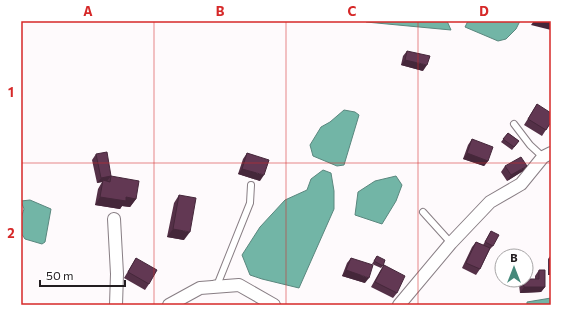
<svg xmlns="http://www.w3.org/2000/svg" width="572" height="326" viewBox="0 0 572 326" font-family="Commissioner,sans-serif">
<rect width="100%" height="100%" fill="#fefafc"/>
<path fill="#72b5a6" stroke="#5a877e" d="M365,21H447L451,30L366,22Z
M468,21H520L516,29L506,39L498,41L465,27Z
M344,110L355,112L359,115L344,165L337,166L313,156L310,145L321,127L330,122Z
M323,170L331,173L334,191V209L299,288L262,279L250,275L242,255L260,227L285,200L307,190L311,179Z
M396,176L402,185L396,201L382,224L355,215L358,192L375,181Z
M30,200L51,209L45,242L42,244L25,239L21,233V218L24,209L21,201Z
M551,298V305H527V302Z"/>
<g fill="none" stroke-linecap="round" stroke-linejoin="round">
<g stroke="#887e84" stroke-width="8">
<path id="service" d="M514,124L530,145L543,157
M423,212L451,243
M213,284L218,283L250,203L251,185"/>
</g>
<g stroke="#887e84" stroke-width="14">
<path id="minor" d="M114,219L117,274L116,305
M169,305L200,288L239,285L274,305
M399,305L451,243L490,202L521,184L543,157L551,153"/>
</g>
<use href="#service" stroke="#fff" stroke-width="6"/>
<use href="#minor" stroke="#fff" stroke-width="12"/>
</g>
<path fill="#543047" d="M407,51L423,71L401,65L403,56Z
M537,104L551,122L542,136L524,125Z
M508,133L519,141L512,150L501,142Z
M472,139L488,161L484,166L463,159L468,145Z
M247,153L260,181L238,174L243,159Z
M96,154L111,176L136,199L130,207L122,206L120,209L95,205L98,189L102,182L97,183L92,160Z
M505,166L523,171L507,181L501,172Z
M179,195L184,240L167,237L174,203Z
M491,231L493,246L490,249L480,269L476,275L462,268L472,247L476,242L483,245Z
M551,255V275H548V259Z
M377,256L383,266L381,268L372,264Z
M136,258L149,284L145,290L124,278Z
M351,258L365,283L342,276L347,263Z
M384,265L397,293L393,298L371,287L380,271Z
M539,270L545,287L541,292L520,293L519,285L523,280L535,279V276Z"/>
<path fill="#45273a" d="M534,21H542L551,23V30L531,25Z
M405,60L427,65L423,71L401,65Z
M467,153L488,161L484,166L463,159Z
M527,166L523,171L507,181L511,175Z
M242,169L264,175L260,181L238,174Z
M111,176L107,181L103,180L102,182L97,183L101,178Z
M100,197H126L136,199L130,207L122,206L120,209L95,205Z
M173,229L190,232L184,240L167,237Z
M346,270L369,278L365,283L342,276Z
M551,271V275H548Z
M524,287H545L541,292L520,293Z"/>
<path fill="#623853" stroke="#45273a" d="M542,21H551V23Z
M407,51L430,56L427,65L405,60Z
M537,104L551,113V122L546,130L528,119Z
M508,133L519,141L514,147L503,139Z
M472,139L493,147L488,161L467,153Z
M107,152L111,176L101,178L96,154Z
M247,153L269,160L264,175L242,169Z
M521,157L527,166L511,175L505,166Z
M111,176L139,181L136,199L126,197V201L100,197L103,180L110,182Z
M179,195L196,198L190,232L173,229Z
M491,231L499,235L493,246L485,242Z
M476,242L490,248L480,269L466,263Z
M377,256L385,260L383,266L374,261Z
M136,258L157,270L149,284L128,272Z
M351,258L373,265L369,278L346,270Z
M384,265L405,276L397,293L375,282Z
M539,270H545V287H524L523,280H526V279H539Z"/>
<path fill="none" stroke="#d62828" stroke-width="1" stroke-opacity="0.55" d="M154,21V305M286,21V305M418,21V305M21,163H551"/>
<rect width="572" height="326" fill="none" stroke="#ffffff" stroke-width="44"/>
<g transform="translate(514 268)"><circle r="19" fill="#ffffff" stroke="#a7a5a6"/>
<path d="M0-3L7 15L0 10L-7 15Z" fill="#46897b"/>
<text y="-6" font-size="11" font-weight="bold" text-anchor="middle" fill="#221d20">B</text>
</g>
<path d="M40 280v6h85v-6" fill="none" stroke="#221d20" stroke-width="2"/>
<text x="46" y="280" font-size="12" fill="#221d20" stroke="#ffffff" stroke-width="3" paint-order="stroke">50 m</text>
<rect x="22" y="22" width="528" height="282" fill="none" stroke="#d62828" stroke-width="1.5"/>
<g font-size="13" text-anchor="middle" font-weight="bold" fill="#d62828">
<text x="88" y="16">A</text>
<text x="220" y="16">B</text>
<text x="352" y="16">C</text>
<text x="484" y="16">D</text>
<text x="11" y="97">1</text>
<text x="11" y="238">2</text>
</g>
</svg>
